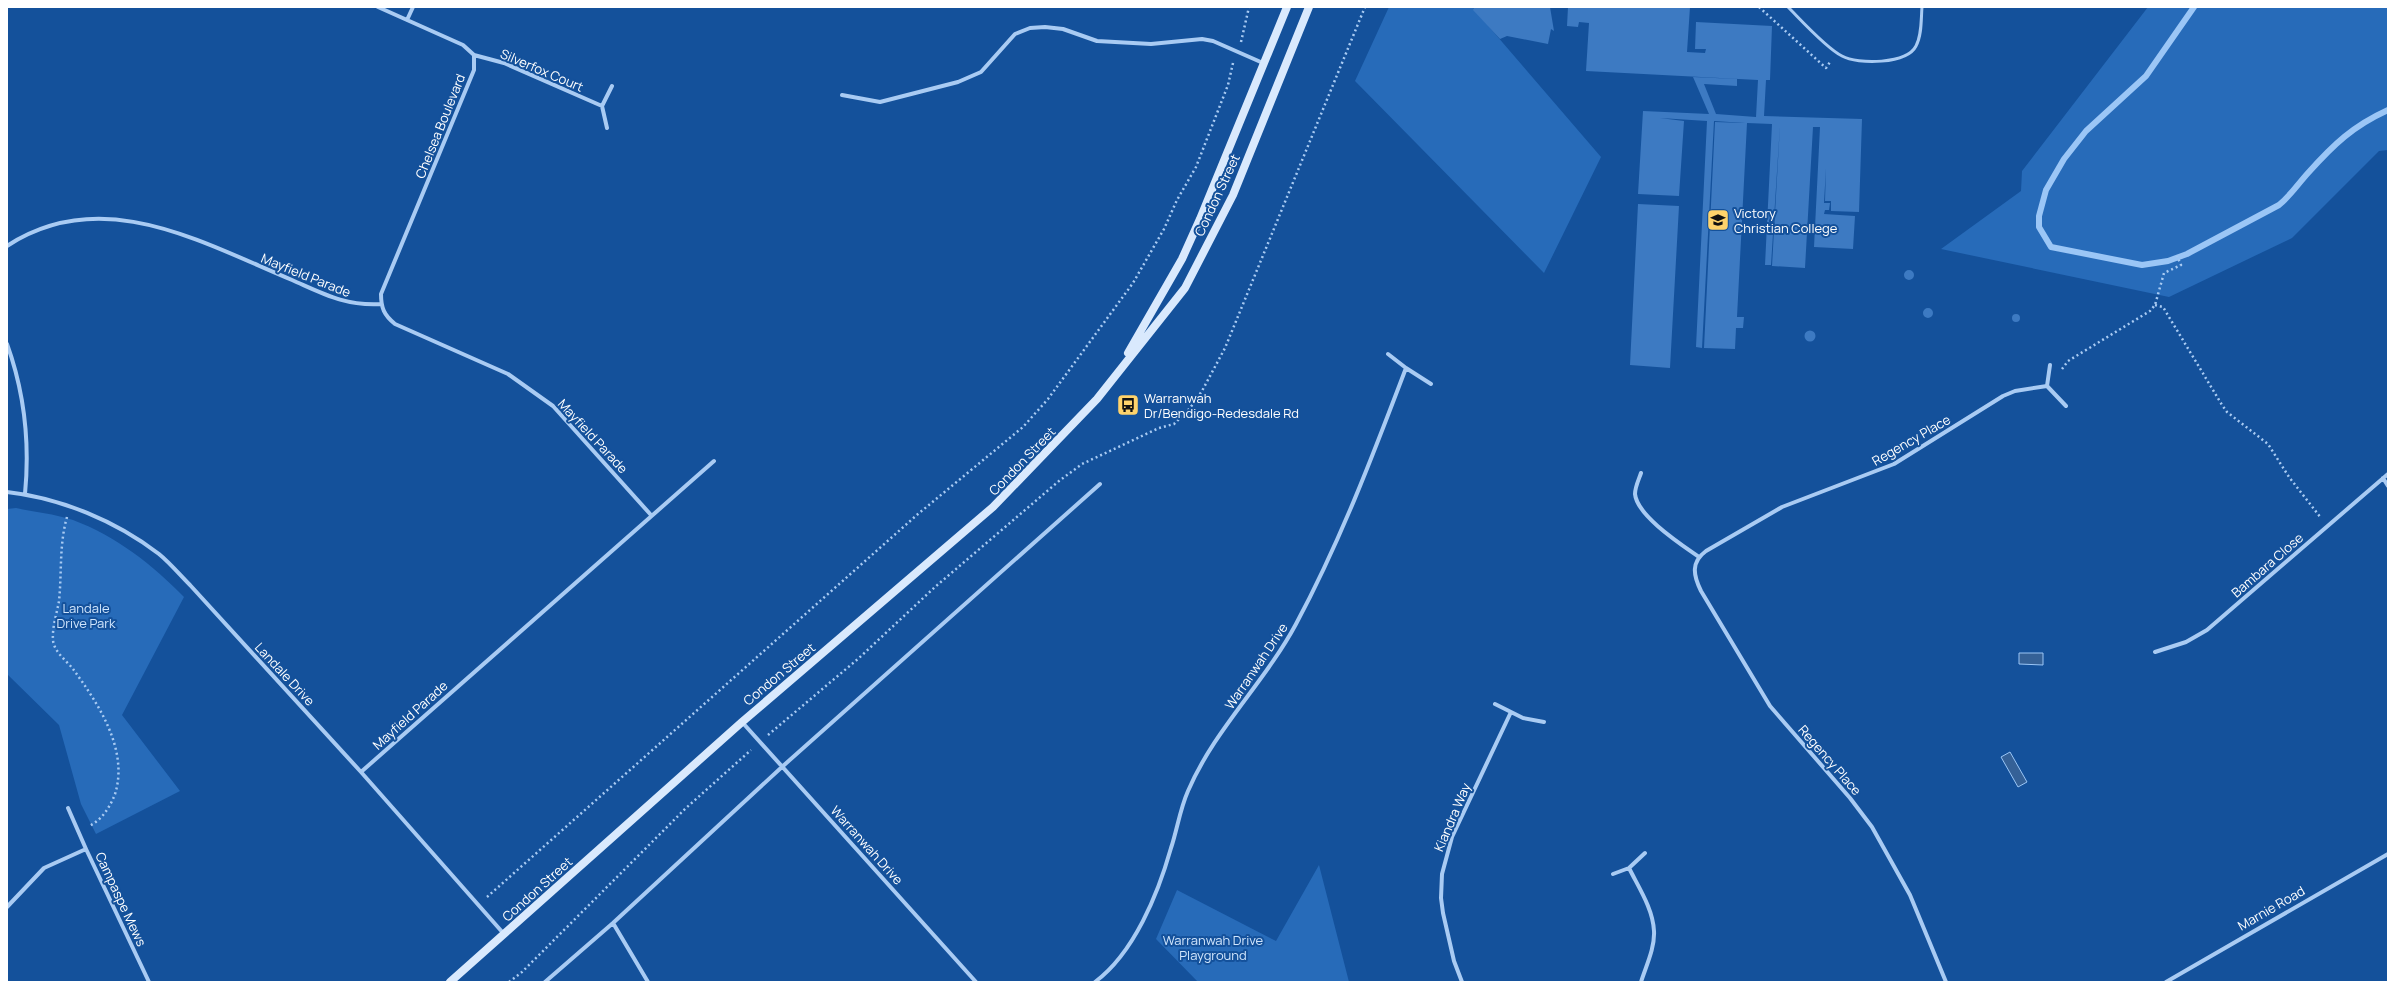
<svg xmlns="http://www.w3.org/2000/svg" width="2395" height="989" viewBox="0 0 2395 989" font-family="Manrope,sans-serif">
<rect width="100%" height="100%" fill="#14519b"/>
<path fill="#276bb9" d="M1389,7H1472L1601,157L1544,273L1355,81Z
M2148,7H2388V150L2379,151L2292,238L2169,297L1941,249L2021,191L2022,171Z
M16,508C34,512 55,514 73,520C116,536 153,565 184,597L122,715L180,791L96,834L81,804L59,725L7,674V509Z
M1319,865L1349,982H1198L1156,939L1177,890L1276,941Z"/>
<path fill="#356197" stroke="#9bc6f6" d="M2019,653H2043V665L2019,664Z
M2010,752L2027,782L2018,787L2001,757Z"/>
<g fill="none" stroke-linecap="round" stroke-linejoin="round">
<path stroke="#9bc6f6" stroke-width="6" d="M2194,7L2146,76L2086,131L2064,159L2046,190L2039,216V227L2051,247L2142,265L2168,261L2187,254L2279,205C2291,195 2298,184 2308,173C2334,144 2353,126 2388,110"/>
</g>
<path fill="#3d7ac2" d="M1474,7H1550L1554,31L1551,29L1548,44L1507,36L1500,39L1473,10Z
M1568,7H1690L1687,52L1705,53L1706,49H1695L1696,22L1772,26L1770,80H1766L1764,116L1862,119L1859,212L1831,211V201H1825L1826,168L1824,203H1830L1829,210H1825L1824,214L1855,216L1853,249L1814,247L1820,127H1813L1805,268L1772,266L1780,125L1771,265H1765L1772,124L1747,123L1737,317H1744L1743,328H1736L1735,349L1704,348L1715,122L1745,123L1714,121L1702,348L1696,347L1707,121L1660,118L1684,121L1679,196L1638,194L1643,111L1709,114L1693,77L1737,79V86L1704,84L1716,114L1756,117L1758,80L1586,71L1589,23L1579,22L1578,27L1567,26Z
M1638,204L1679,206L1670,368L1630,365Z
M1904 275a5 5 0 1 1 10 0a5 5 0 1 1-10 0Z
M1923 313a5 5 0 1 1 10 0a5 5 0 1 1-10 0Z
M2012 318a4 4 0 1 1 8 0a4 4 0 1 1-8 0Z
M1804.5 336a5.5 5.5 0 1 1 11 0a5.5 5.5 0 1 1-11 0Z"/>
<g fill="none" stroke-linecap="round" stroke-linejoin="round">
<path stroke="#a9cbf3" stroke-width="2.5" stroke-dasharray="2 3" stroke-linecap="butt" d="M1759,7L1826,68L1830,62
M1241,42L1249,7
M2155,305L2163,307L2222,405L2227,412L2268,444L2289,477L2321,518
M2062,369L2068,361L2150,311L2155,305L2164,273L2181,265L2177,256
M67,517C59,545 62,572 59,601C57,613 52,627 53,640C54,652 66,660 73,669C98,703 129,750 115,794C110,807 102,820 89,826
M768,735L859,658L935,587L1059,481L1082,464L1159,428L1174,424L1190,408L1202,391L1225,348L1365,7
M487,897L918,514L1023,427L1048,399L1133,283L1164,229L1177,200L1196,167L1228,85L1233,63
M509,982L522,972L686,808L751,750"/>
<path stroke="#a9cbf3" stroke-width="3" d="M1788,7C1801,20 1826,48 1842,56C1858,65 1907,64 1916,46C1922,35 1921,19 1922,7"/>
<path stroke="#a9cbf3" stroke-width="4" d="M378,7L463,45L474,55V70L381,294C381,308 384,315 395,324L508,374L553,406L651,515
M407,20L413,7
M474,55L504,63L602,106
M842,95L880,102L958,82L981,72L1015,34L1030,28L1045,27L1063,29L1097,41L1151,44L1202,39L1213,41L1263,63
M607,128L602,106L612,86
M7,246C102,184 201,242 292,280C324,294 345,306 381,304
M7,344C25,394 30,442 25,494
M2050,365L2047,386L2066,406
M1406,368L1431,384
M1641,473C1639,479 1635,487 1635,494C1637,516 1682,545 1699,557
M2383,478L2388,486
M7,492C61,498 116,521 159,554C170,563 180,575 190,585L361,772L504,934
M2155,652L2186,642L2207,630L2388,474
M1495,704L1523,718L1544,722
M742,722L976,982
M361,772L714,461
M68,808L86,849
M1629,868C1639,888 1653,909 1654,931C1655,948 1646,966 1641,982
M1613,874L1629,868L1645,853
M7,907L44,868L86,849L149,982
M613,923L648,982
M545,982L613,923L783,766L1100,484
M1095,982C1134,953 1158,894 1171,848C1177,830 1180,809 1188,791C1214,730 1265,682 1296,624C1340,542 1373,455 1406,368L1388,354
M1462,982L1454,961L1443,913L1441,898L1442,874L1452,837L1511,712
M1946,982L1910,895L1872,827L1850,798L1770,706L1701,591C1693,575 1691,562 1706,551L1782,507L1894,464L2003,396L2015,391L2047,386
M2166,982L2388,854"/>
<path stroke="#d9e9fd" stroke-width="8" d="M1128,353L1182,259L1200,219L1287,7
M450,982L742,722L993,507L1097,399L1185,288L1233,195L1309,7"/>
</g>
<defs>
<g id="school-square" transform="scale(1.15)"><rect x="-9" y="-9" width="18" height="18" rx="4" fill="#ffd36b" stroke="#14519b"/><path d="M0-5L7-2L0 1L-7-2ZM-4 1L0 2.5L4 1V4Q0 6-4 4Z" fill="#111"/></g>
<g id="bus-square" transform="scale(1.15)"><rect x="-9" y="-9" width="18" height="18" rx="4" fill="#ffd36b" stroke="#14519b"/><path d="M-5-6H5V4H4V6H2V4H-2V6H-4V4H-5ZM-3.5-4V0h7V-4ZM-3.5 1.2v1.5H-2V1.2ZM2 1.2v1.5H3.5V1.2Z" fill="#111"/></g>
</defs>
<g fill-rule="evenodd">
<use href="#school-square" x="1718" y="220"/>
<use href="#bus-square" x="1128" y="405"/>
</g>
<g text-anchor="middle" stroke-width="4" stroke-linejoin="round" paint-order="stroke">
<g font-size="13" fill="#fff" stroke="#14519b">
<text transform="translate(542 70) rotate(23)" y="5">Silverfox Court</text>
<text transform="translate(440 126) rotate(-68)" y="5">Chelsea Boulevard</text>
<text transform="translate(1217 195) rotate(-65)" y="5">Condon Street</text>
<text transform="translate(306 275) rotate(22)" y="5">Mayfield Parade</text>
<text transform="translate(593 436) rotate(47)" y="5">Mayfield Parade</text>
<text transform="translate(1911 440) rotate(-30)" y="5">Regency Place</text>
<text transform="translate(1022 461) rotate(-46)" y="5">Condon Street</text>
<text transform="translate(2267 565) rotate(-41)" y="5">Bambara Close</text>
<text transform="translate(1256 666) rotate(-56)" y="5">Warranwah Drive</text>
<text transform="translate(285 674) rotate(47)" y="5">Landale Drive</text>
<text transform="translate(779 674) rotate(-40)" y="5">Condon Street</text>
<text transform="translate(410 715) rotate(-42)" y="5">Mayfield Parade</text>
<text transform="translate(1830 760) rotate(49)" y="5">Regency Place</text>
<text transform="translate(1452 817) rotate(-67)" y="5">Kiandra Way</text>
<text transform="translate(867 845) rotate(48)" y="5">Warranwah Drive</text>
<text transform="translate(537 889) rotate(-42)" y="5">Condon Street</text>
<text transform="translate(121 899) rotate(65)" y="5">Campaspe Mews</text>
<text transform="translate(2271 908) rotate(-30)" y="5">Marnie Road</text>
</g>
<g font-size="13" fill="#fff" stroke="#14519b" text-anchor="start">
<text x="1734" y="218">Victory<tspan x="1734" dy="15">Christian College</tspan></text>
<text x="1144" y="403">Warranwah<tspan x="1144" dy="15">Dr/Bendigo-Redesdale Rd</tspan></text>
</g>
<g font-size="13" fill="#d1e6fd" stroke="#14519b">
<text x="86" y="613">Landale<tspan x="86" dy="15">Drive Park</tspan></text>
<text x="1213" y="945">Warranwah Drive<tspan x="1213" dy="15">Playground</tspan></text>
</g>
</g>
<rect width="2395" height="989" fill="none" stroke="#ffffff" stroke-width="16"/>
</svg>
